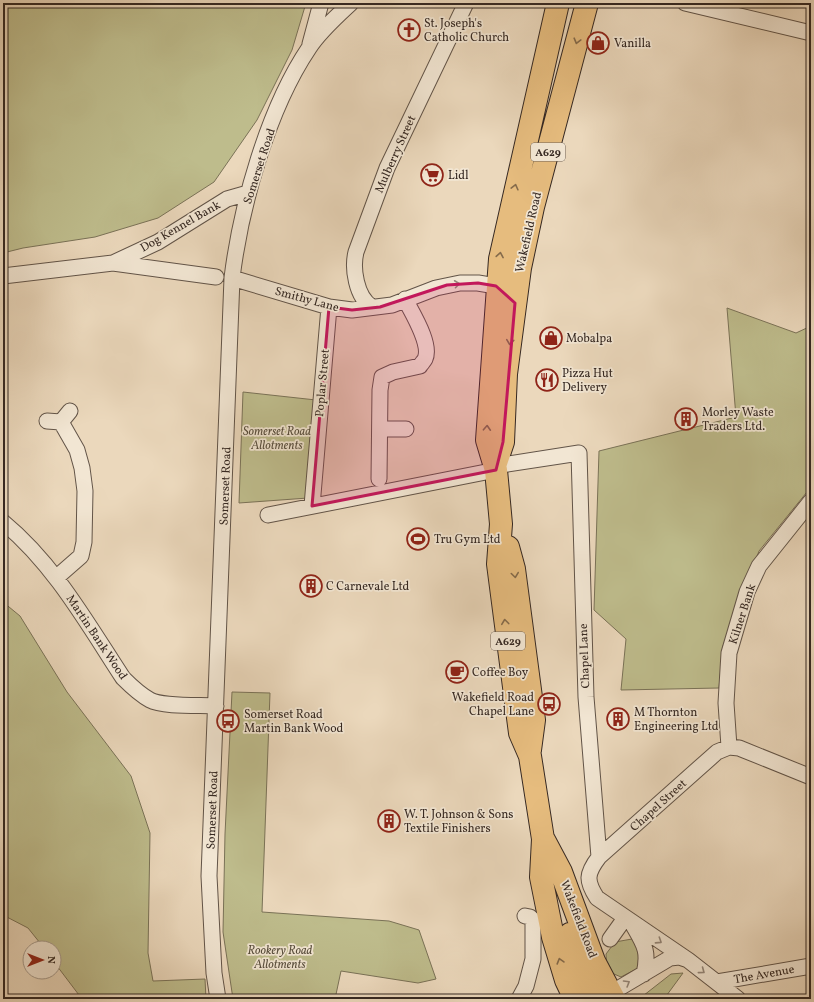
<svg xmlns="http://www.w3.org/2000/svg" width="814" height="1002" viewBox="0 0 814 1002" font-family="Vollkorn,serif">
<rect width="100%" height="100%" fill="#ebd8bc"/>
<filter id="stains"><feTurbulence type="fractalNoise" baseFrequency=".005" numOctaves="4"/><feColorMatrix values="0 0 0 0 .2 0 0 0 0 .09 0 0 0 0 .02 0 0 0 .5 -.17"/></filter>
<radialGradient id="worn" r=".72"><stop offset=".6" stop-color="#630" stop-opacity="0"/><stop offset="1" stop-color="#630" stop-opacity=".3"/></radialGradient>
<path fill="#bebc8c" stroke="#7a7257" d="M3,3H306L292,50L257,120L214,182L158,218L95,237L23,248L3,253Z
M727,308L796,333L811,326V487L759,551L723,646L719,688L621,690L626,639L594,610L599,451L736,417Z
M243,392L316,400L308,498L239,503Z
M3,602L20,616L67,692L131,776L150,833L148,953L153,981L205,979L206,999H82L54,962V948H44L28,928L3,915Z
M232,692L270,693L262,912L389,921L419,930L436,979L418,983L341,971L335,999H233L223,932L225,834Z
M632,939L640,950L638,968L621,977L607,971L606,954L615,942Z
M683,973L664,999H639L671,974Z"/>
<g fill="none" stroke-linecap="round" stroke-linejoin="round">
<g stroke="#625448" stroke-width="17">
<path id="street" d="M685,3L811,33
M310,44L321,3
M113,263L216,277
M3,276L113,263L158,242L227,199L248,193
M232,278L329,307L352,310L392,305L436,288L460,283H478L496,286L505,292
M372,307C356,297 352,268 356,252L387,168L466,3
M47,421L61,422
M380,429H406
M495,466L579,453L586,697L599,857
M379,479L380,390L382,377L393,372L420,366C421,364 424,361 425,359C432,344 412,313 405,299
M312,506L329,307
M268,515L496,470
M3,522C54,564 87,623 123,678C131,686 139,694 150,700C163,707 200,705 216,706
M57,577L81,556L84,542L85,491L82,468L77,450L61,422L70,411
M729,747L726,703L729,653L747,592L759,566L811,501
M729,747L739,748L811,777
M634,927C645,946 649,952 644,974
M610,939L625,918
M688,960L597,898C586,881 586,874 599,857L717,752L729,747
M717,982L811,966
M603,993H611L670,958L679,957L688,960L738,999
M218,999L214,973L209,876L232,278C241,205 268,109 309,48C319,32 337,16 351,3
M519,999L526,986L533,959V920L530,917L525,916"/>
</g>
<g stroke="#352822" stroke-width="24">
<path id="highway" d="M558,3L500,259L487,440L496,470L501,524L498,564L520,733L530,756L543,839L541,877L553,937L566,980L575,999
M495,466L503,442L506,374L520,268L533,207L587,3
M508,547L514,569L534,720L530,750
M544,840L561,872L594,961L614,999
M570,934L571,941L590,994V999"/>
</g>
<use href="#street" stroke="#f2e6d3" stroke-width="15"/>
<use href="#highway" stroke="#e6bc7e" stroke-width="22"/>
</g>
<defs><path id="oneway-chevron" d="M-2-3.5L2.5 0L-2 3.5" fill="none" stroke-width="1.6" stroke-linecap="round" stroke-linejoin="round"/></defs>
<g stroke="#856b4b">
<use href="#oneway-chevron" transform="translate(577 41) rotate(105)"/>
<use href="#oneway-chevron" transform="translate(515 187) rotate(-76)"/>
<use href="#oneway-chevron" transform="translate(500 255) rotate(-80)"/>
<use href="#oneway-chevron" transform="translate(510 342) rotate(97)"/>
<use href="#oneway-chevron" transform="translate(487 428) rotate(-87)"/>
<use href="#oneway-chevron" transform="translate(515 575) rotate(82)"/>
<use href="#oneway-chevron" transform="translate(505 622) rotate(-97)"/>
<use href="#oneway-chevron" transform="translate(560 961) rotate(-106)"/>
</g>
<g stroke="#94877a">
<use href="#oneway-chevron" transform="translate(457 284) rotate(-7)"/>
<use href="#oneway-chevron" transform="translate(659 941) rotate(33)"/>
<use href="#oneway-chevron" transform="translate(702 971) rotate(37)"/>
<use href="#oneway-chevron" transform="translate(627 983) rotate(-31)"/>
</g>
<path fill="#c2185b" fill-opacity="0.2" stroke="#c2185b" stroke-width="3" stroke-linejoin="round" d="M478,283L496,286L515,303L503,442L496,470L312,506L329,307L352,310L380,307L447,285Z"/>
<defs>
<g id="church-ring" transform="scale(1.15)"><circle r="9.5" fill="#f2e6d3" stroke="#8f2418" stroke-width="1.5"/><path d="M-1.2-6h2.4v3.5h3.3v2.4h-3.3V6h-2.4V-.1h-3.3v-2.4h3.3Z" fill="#8f2418"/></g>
<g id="shop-ring" transform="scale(1.15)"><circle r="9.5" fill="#f2e6d3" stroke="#8f2418" stroke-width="1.5"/><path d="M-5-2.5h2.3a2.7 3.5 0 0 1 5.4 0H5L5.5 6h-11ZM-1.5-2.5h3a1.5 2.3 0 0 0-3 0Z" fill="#8f2418"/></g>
<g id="supermarket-ring" transform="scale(1.15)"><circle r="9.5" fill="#f2e6d3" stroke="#8f2418" stroke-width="1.5"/><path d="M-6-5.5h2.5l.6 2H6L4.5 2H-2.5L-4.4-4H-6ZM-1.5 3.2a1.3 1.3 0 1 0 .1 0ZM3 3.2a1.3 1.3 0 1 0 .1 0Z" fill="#8f2418"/></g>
<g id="restaurant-ring" transform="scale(1.15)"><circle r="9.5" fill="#f2e6d3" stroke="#8f2418" stroke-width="1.5"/><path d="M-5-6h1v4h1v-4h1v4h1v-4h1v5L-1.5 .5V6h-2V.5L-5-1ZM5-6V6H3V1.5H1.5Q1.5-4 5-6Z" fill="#8f2418"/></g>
<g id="building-ring" transform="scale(1.15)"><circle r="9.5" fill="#f2e6d3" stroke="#8f2418" stroke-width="1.5"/><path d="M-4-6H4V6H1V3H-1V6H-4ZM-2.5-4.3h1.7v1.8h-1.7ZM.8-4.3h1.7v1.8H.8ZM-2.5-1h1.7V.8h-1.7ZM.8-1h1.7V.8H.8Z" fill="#8f2418"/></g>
<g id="stadium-ring" transform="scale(1.15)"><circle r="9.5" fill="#f2e6d3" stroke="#8f2418" stroke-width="1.5"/><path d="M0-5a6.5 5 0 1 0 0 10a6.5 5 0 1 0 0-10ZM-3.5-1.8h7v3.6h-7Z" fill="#8f2418"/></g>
<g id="cafe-ring" transform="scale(1.15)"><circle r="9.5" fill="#f2e6d3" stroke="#8f2418" stroke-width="1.5"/><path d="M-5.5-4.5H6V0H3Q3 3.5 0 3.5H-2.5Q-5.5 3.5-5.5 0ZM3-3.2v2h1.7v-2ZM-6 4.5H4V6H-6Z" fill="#8f2418"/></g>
<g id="bus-ring" transform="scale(1.15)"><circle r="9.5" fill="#f2e6d3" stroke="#8f2418" stroke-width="1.5"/><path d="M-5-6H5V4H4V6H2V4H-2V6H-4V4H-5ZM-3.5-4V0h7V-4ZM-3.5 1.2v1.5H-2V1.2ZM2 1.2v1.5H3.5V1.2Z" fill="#8f2418"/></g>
</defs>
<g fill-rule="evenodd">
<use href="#church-ring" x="409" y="30"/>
<use href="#shop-ring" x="598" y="43"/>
<use href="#supermarket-ring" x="432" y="175"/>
<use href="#shop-ring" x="551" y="338"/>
<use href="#restaurant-ring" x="547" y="380"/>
<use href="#building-ring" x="686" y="419"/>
<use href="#stadium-ring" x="418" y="539"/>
<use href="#building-ring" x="311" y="586"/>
<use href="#cafe-ring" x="457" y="672"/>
<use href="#bus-ring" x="549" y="704"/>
<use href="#building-ring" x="618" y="719"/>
<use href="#bus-ring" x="228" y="721"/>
<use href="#building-ring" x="389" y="821"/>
</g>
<g text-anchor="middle" stroke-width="3.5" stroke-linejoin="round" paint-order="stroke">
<g fill="#f2e6d3" stroke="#6e6157" stroke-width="1">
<rect x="531" y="143" width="34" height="18" rx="3"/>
<rect x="491" y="632" width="34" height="18" rx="3"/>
</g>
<g font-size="11" font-weight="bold" fill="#352822">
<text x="548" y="156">A629</text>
<text x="508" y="645">A629</text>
</g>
<g font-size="12" fill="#352822" stroke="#f2e6d3" text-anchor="start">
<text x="424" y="27">St. Joseph's<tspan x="424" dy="14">Catholic Church</tspan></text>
<text x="614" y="47">Vanilla</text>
<text x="448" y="179">Lidl</text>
<text x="566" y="342">Mobalpa</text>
<text x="562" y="377">Pizza Hut<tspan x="562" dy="14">Delivery</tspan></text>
<text x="702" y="416">Morley Waste<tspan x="702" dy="14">Traders Ltd.</tspan></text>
<text x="434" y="543">Tru Gym Ltd</text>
<text x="326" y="590">C Carnevale Ltd</text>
<text x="472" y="676">Coffee Boy</text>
<text x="534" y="701" text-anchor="end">Wakefield Road<tspan x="534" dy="14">Chapel Lane</tspan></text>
<text x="634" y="716">M Thornton<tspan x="634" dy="14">Engineering Ltd</tspan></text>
<text x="244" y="718">Somerset Road<tspan x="244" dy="14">Martin Bank Wood</tspan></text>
<text x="404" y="818">W. T. Johnson &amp; Sons<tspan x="404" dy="14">Textile Finishers</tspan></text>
</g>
<g font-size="12" fill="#352822" stroke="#f2e6d3">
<text transform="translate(395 154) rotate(-66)" y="4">Mulberry Street</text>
<text transform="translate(259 166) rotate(-72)" y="4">Somerset Road</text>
<text transform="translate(180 226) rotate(-30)" y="4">Dog Kennel Bank</text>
<text transform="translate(528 232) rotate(-77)" y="4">Wakefield Road</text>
<text transform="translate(307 299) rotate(15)" y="4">Smithy Lane</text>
<text transform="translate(322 383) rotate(-85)" y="4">Poplar Street</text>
<text transform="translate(225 486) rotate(-88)" y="4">Somerset Road</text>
<text transform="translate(742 614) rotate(-72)" y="4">Kilner Bank</text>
<text transform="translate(97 637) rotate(56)" y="4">Martin Bank Wood</text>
<text transform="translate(584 656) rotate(-92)" y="4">Chapel Lane</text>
<text transform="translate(658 805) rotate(-42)" y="4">Chapel Street</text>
<text transform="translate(212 810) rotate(-88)" y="4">Somerset Road</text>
<text transform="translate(579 919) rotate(69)" y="4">Wakefield Road</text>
<text transform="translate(764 974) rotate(-10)" y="4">The Avenue</text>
</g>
<g font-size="12" font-style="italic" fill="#574d3c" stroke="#f2e6d3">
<text x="277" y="435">Somerset Road<tspan x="277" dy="14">Allotments</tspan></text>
<text x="280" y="954">Rookery Road<tspan x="280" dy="14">Allotments</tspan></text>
</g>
</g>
<rect width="814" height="1002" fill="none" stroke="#ebd8bc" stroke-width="16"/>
<rect x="4" y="4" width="806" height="994" fill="none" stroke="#352822" stroke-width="2"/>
<rect x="8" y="8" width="798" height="986" fill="none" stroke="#352822"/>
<g transform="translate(42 960) rotate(90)"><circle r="19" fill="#f2e6d3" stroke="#a69a8c"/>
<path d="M0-3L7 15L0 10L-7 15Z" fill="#8f2418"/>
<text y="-6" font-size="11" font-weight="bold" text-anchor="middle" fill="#352822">N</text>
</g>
<rect width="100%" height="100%" filter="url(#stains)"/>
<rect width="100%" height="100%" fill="url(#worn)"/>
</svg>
